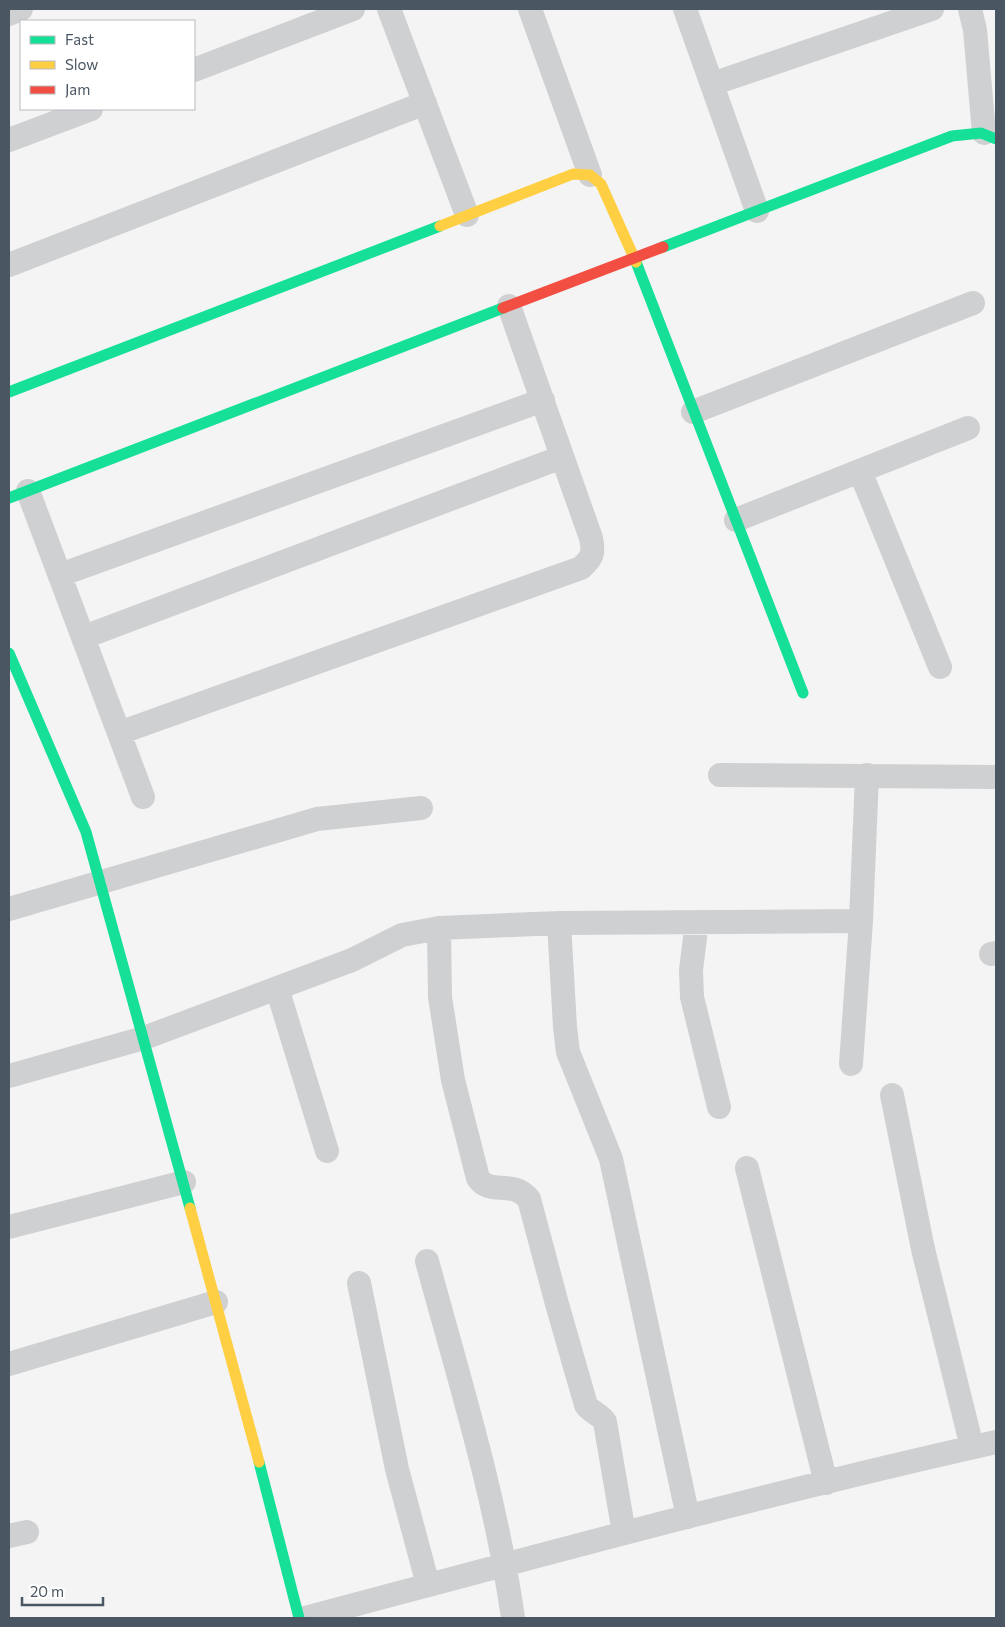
<svg xmlns="http://www.w3.org/2000/svg" width="1005" height="1627" viewBox="0 0 1005 1627" font-family="Commissioner,sans-serif">
<rect width="100%" height="100%" fill="#f4f4f4"/>
<g fill="none" stroke-linecap="round" stroke-linejoin="round">
<path stroke="#ced0d2" stroke-width="24" d="M389,9L467,215
M530,9L590,175
M685,9L757,211
M970,9L975,30L984,133
M9,14L21,9
M194,70L353,9
M712,84L932,9
M9,140L91,109
M9,265L425,103
M693,412L973,303
M860,471L940,667
M28,491L143,797
M736,520L968,428
M60,575L543,400
M84,637L562,457
M119,733L581,568C593,557 594,553 591,538L509,306
M720,775L996,777
M9,909L317,819L421,808
M697,922L691,970L692,997L719,1107
M559,923L565,1027L568,1052L611,1159L688,1517
M439,928L440,997L453,1080L478,1178C490,1196 513,1179 529,1199L557,1304L586,1405C591,1412 601,1415 605,1422L624,1533
M991,954L996,953
M277,988L327,1151
M851,1064L861,921L867,775
M9,1076L144,1038L352,960L402,935L439,928L559,923L861,921
M892,1095L923,1249L972,1447
M747,1168L826,1483
M9,1227L184,1182
M427,1261C459,1379 496,1497 513,1618
M359,1283L397,1469L428,1585
M9,1364L216,1302
M9,1536L27,1532
M305,1618C534,1557 764,1494 996,1442"/>
<path stroke="#16e098" stroke-width="11" d="M663,247L952,136L981,133L996,139
M636,262L803,693
M9,392L440,226
M9,498L503,308
M9,653L86,832L190,1208
M259,1462L299,1618"/>
<path stroke="#ffcf43" stroke-width="11" d="M440,226L573,174L590,175L601,184L636,262
M190,1208L259,1462"/>
<path stroke="#f24e42" stroke-width="11" d="M503,308L663,247"/>
</g>
<rect width="1005" height="1627" fill="none" stroke="#4a5661" stroke-width="20"/>
<rect x="20" y="20" width="175" height="90" fill="#ffffff" stroke="#b7bbc0"/>
<rect x="30" y="36" width="25" height="8" fill="#16e098" stroke="#b7bbc0"/>
<text x="65" y="45" font-size="15" fill="#4a5661">Fast</text>
<rect x="30" y="61" width="25" height="8" fill="#ffcf43" stroke="#b7bbc0"/>
<text x="65" y="70" font-size="15" fill="#4a5661">Slow</text>
<rect x="30" y="86" width="25" height="8" fill="#f24e42" stroke="#b7bbc0"/>
<text x="65" y="95" font-size="15" fill="#4a5661">Jam</text>
<path d="M22 1597v8h81v-8" fill="none" stroke="#4a5661" stroke-width="2.5"/>
<text x="30" y="1597" font-size="15" fill="#4a5661" stroke="#ffffff" stroke-width="4" paint-order="stroke">20 m</text>
</svg>
